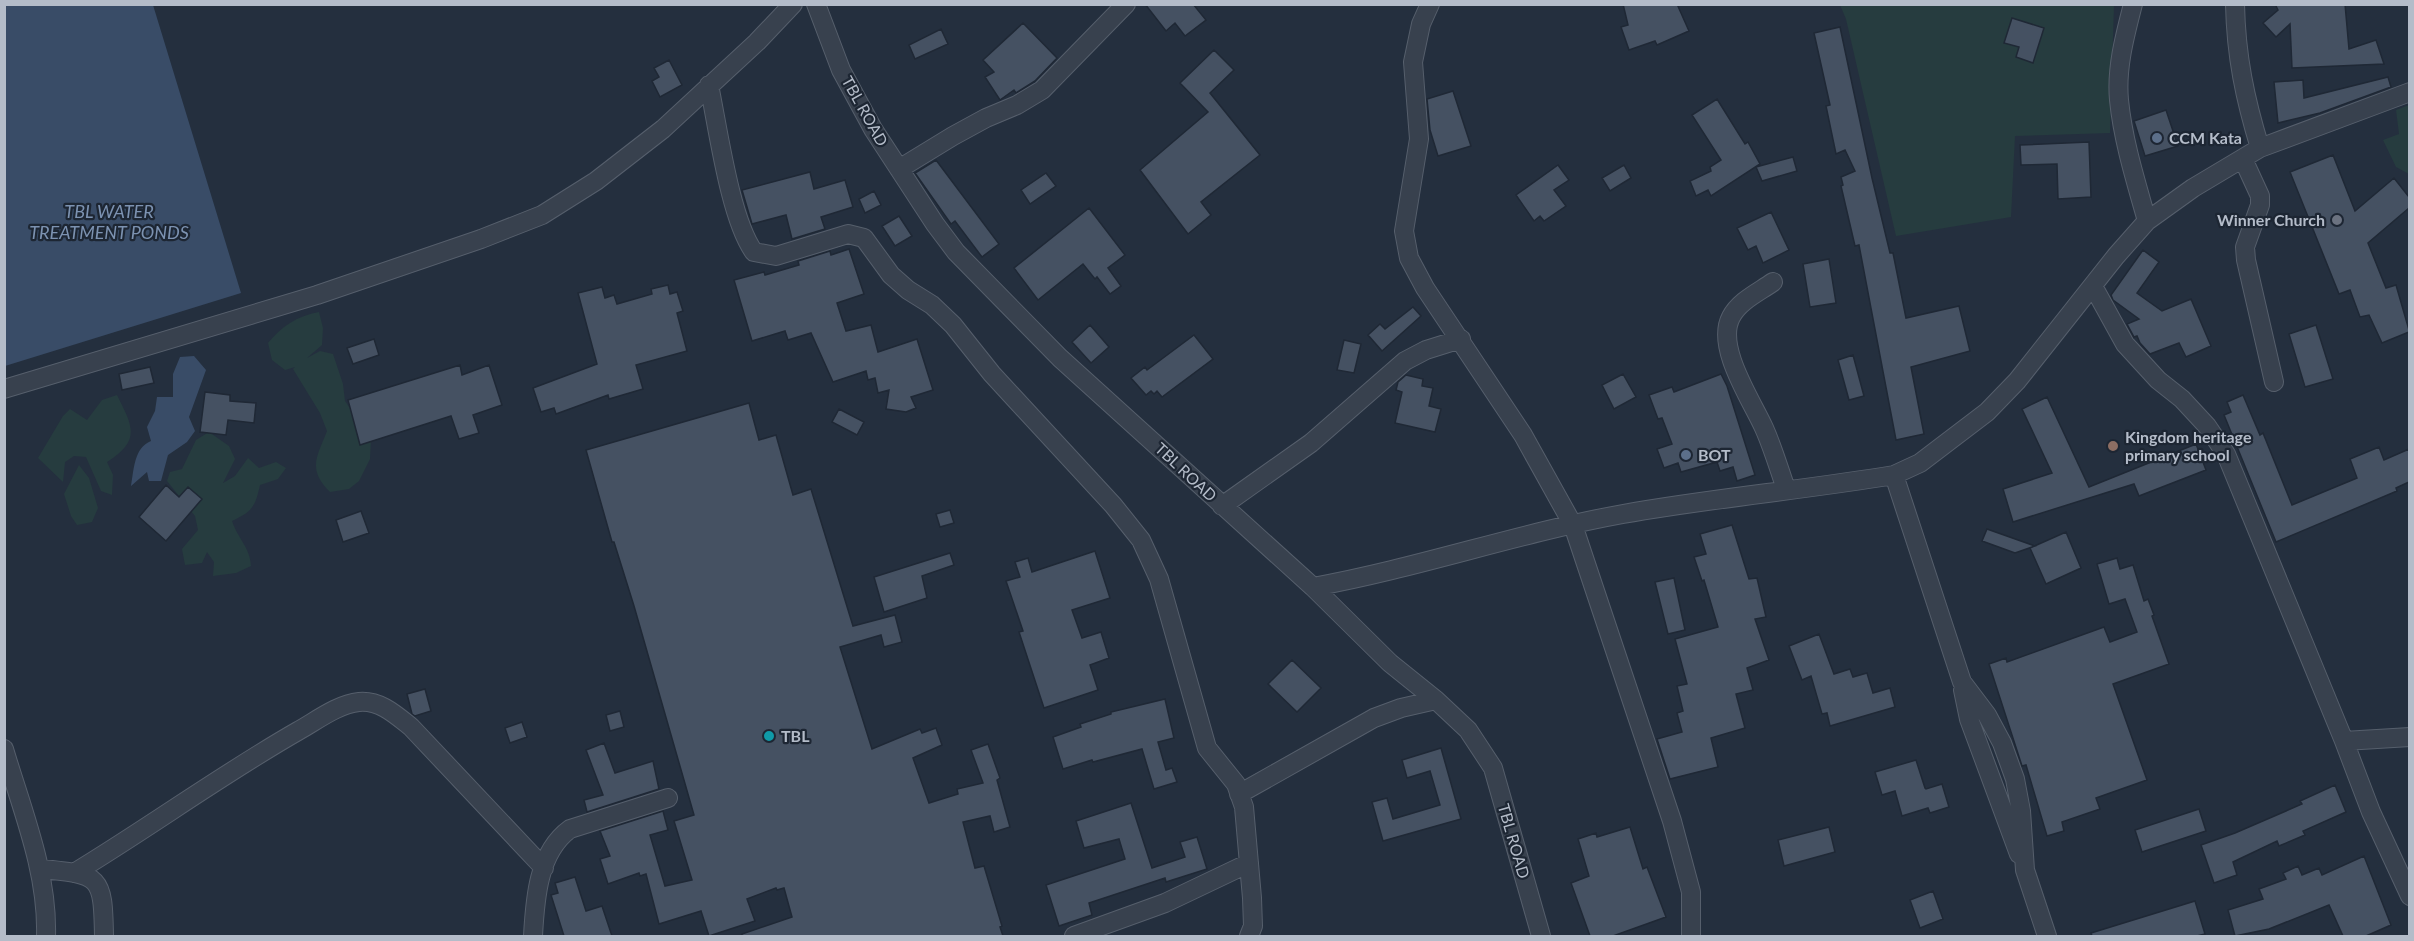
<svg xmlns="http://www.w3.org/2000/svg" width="2414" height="941" viewBox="0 0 2414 941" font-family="Lato,sans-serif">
<rect width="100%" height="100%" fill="#242f3e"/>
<path fill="#263c3f" d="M1840,5H2114L2110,133L2015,136L2011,217L1896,236L1846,19Z
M2409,105H2410L2409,174L2396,167L2383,140L2399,134L2396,110Z
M319,312L323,328L322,345L307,358L320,351L333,354L343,384L345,401L371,439L370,459L359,481L349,489L330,492C307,469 317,457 327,431L320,413L293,369L295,367L285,370L272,360L268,343C282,326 297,316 319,312Z
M117,395C133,427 141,440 107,462L113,475L112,495L101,491L86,457L74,456L65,462L63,482L38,458L63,416L70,409L87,420L102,400Z
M209,432L229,446L235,459L223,483L235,476L248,458L259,468L276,462L286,468L278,479L260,485C255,507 253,511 232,521C238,539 250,547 251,566L236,573L213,576L214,562L207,552L202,563L185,565L182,549L198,530L195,516L167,481L170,472L182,469L196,440Z
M79,465L89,478L98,508L92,522L77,525L71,516L64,494Z"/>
<path fill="#394c67" d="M5,4L153,5L241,293L5,366Z
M194,356L206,370L189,417L195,431L187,442L168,455L161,481H149L147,472L131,486C134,469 134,448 151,441L147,427L155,411L157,397H173V374L180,357Z"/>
<path fill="#455162" stroke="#1f2835" stroke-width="1.5" d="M1145,4H1193L1206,20L1185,36L1175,23L1166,31Z
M1623,4H1677L1689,31L1657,45L1655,41L1629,50L1621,27L1628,25Z
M2275,4H2345L2349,49L2376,40L2384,64L2292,68L2290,24L2276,37L2263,23L2278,10Z
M2012,18L2044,28L2033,63L2016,57L2019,47L2004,43Z
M1023,23L1057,58L1035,81L1016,93L1014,90L1000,100L985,77L994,72L983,60Z
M1840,27L1872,178L1890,253H1893L1906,318L1959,306L1970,351L1911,367L1924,434L1896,440L1859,245L1855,246L1841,186L1843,185L1841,177L1855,171L1845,150L1836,154L1826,106L1830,105L1814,33Z
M941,29L948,44L915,59L909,45Z
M1214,50L1234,70L1210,93L1260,155L1201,202L1211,215L1188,234L1140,170L1208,112L1180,83Z
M669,60L682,85L660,97L652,81L659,77L654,68Z
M2388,77L2391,87L2320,113L2278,123L2274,82L2303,80L2304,98Z
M1453,91L1471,146L1438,156L1430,130L1427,99Z
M1717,99L1745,144L1748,142L1760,164L1711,196L1708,190L1696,196L1690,181L1711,171L1710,167L1721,160L1692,115Z
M2166,110L2178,146L2145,156L2134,121Z
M2089,142L2091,197L2058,199L2057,164L2021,165L2020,145Z
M2333,155L2355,211L2394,178L2409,197V208L2368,243L2386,288L2396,285L2409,330V332L2382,343L2369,315L2360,317L2350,290L2339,294L2290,172Z
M1793,157L1797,171L1762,181L1756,167Z
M936,160L999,244L982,257L955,221L951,224L915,173Z
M1558,165L1569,180L1554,190L1566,206L1544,221L1540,216L1534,221L1516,195Z
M1624,165L1631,178L1610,191L1602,178Z
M810,172L814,189L845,180L853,207L821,217L825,229L792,239L786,215L752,224L742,190Z
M1046,173L1056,186L1030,204L1021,190Z
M874,191L881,205L865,213L859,199Z
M1089,208L1125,255L1108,268L1121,286L1110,294L1097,277L1095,279L1083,264L1038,300L1014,268Z
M1771,212L1789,250L1763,263L1756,246L1748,250L1737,228Z
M899,216L912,236L895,246L882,226Z
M849,249L864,294L837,303L846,331L871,325L878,352L917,339L933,390L911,397L916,408L906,412L886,409L889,390L878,393L875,378L868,380L866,371L833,382L811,333L788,340L785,331L752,341L734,280L764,272L765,275L799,265L798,261L830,251L831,255Z
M2143,250L2159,262L2137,293L2162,311L2191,299L2211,346L2186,357L2179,343L2150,354L2140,343L2137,336L2134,337L2127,324L2139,319L2113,300L2111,295Z
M1829,259L1836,303L1810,307L1803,264Z
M668,285L670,294L677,292L683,311L677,313L687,351L636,365L643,389L609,399L608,395L556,414L554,408L541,412L533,388L597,364L578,293L602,287L605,298L614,295L617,304L652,294L651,289Z
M1413,307L1421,316L1382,351L1368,335L1380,324L1385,329Z
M1090,325L1109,347L1091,363L1072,342Z
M2316,325L2333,379L2305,387L2289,334Z
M1194,335L1213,359L1162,397L1157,391L1154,394L1151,391L1146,395L1131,378L1145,367L1147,370Z
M374,339L379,355L353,364L347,348Z
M1344,340L1361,344L1354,373L1337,370Z
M1853,355L1864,396L1849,400L1838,360Z
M460,365L462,375L489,365L502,405L473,415L479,433L459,439L451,416L360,445L348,400Z
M150,367L154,383L122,390L119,374Z
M1623,374L1636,397L1614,409L1602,385Z
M1721,374L1727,386L1755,475L1737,481L1733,467L1720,471L1717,462L1681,472L1678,463L1664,468L1657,449L1672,444L1662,418L1658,419L1649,395L1672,387L1674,392Z
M1406,375L1423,379L1422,386L1433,388L1429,406L1441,409L1435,432L1395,423L1402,392L1396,390L1398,382Z
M205,392L230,395V401L256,403L254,423L228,420L226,435L200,432Z
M2243,395L2260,435L2263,433L2292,505L2357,478L2350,459L2379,447L2384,460L2409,449V482L2396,488L2397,491L2276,542L2224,415L2231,412L2227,402Z
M2047,397L2089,487L2196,444L2206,470L2139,496L2134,484L2013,522L2003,489L2052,473L2022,409Z
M749,403L759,440L776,435L793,495L811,489L853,626L895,615L902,642L884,647L881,635L840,647L872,749L920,729L922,733L936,728L942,745L913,758L929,803L958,794L957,789L983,783L971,750L988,744L1000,778L997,780L1010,827L994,832L990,816L963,822L975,868L984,866L1002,926L1000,927L1003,936H742V934L792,917L784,888L777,890L776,888L747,899L755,921L709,936L701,911L659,924L646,874L640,876L639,873L608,884L600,859L610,856L600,831L663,811L668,830L650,835L665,886L692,880L674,821L694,815L634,606L614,542H612L586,450Z
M839,409L864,422L857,435L832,422Z
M166,485L179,497L188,487L202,499L166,541L139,517Z
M950,510L954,523L940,527L936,514Z
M361,511L369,533L343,542L336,520Z
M1732,525L1749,579L1757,578L1766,617L1755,619L1769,660L1747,668L1753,690L1736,694L1745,728L1711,738L1718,767L1670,779L1657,739L1682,732L1677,713L1683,711L1677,686L1687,684L1675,639L1718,627L1704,580L1702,581L1694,557L1706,554L1700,534Z
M1987,529L2035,546L2015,553L1982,541Z
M2066,532L2081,568L2046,584L2030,548Z
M1095,551L1110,598L1072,610L1082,638L1101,632L1109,658L1090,665L1098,690L1044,708L1019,632L1023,631L1006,581L1020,577L1015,562L1028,558L1032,572Z
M950,553L954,565L922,576L927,598L884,612L874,577Z
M2117,558L2120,569L2133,565L2144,601L2148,599L2154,615L2152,616L2169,664L2113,684L2147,780L2096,798L2100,809L2062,822L2064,831L2047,836L2026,765L2022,766L1989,664L2006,658L2007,662L2104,627L2110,642L2137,632L2125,599L2109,604L2097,564Z
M1674,578L1685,630L1668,634L1655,582Z
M1819,634L1834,674L1850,669L1853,677L1867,673L1873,693L1890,688L1895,707L1830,726L1827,713L1822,714L1811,676L1802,680L1789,646Z
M1292,660L1321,688L1297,712L1268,684Z
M425,689L431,711L415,716L412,714L407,694Z
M1165,699L1174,738L1158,742L1166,770L1172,768L1177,782L1154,789L1142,749L1093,762L1092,760L1063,769L1053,737L1081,727L1080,724L1111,714V712Z
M620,711L624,727L610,731L606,715Z
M522,722L527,737L510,743L505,728Z
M604,743L615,773L653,761L659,789L587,812L584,800L603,795L586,750Z
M1441,748L1461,819L1383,841L1372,802L1387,798L1393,819L1440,805L1430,771L1407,778L1402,760Z
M1916,760L1925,788L1926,789L1942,784L1949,807L1930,813L1928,808L1902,816L1895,791L1882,795L1875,772Z
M2335,785L2346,812L2303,831L2305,835L2279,846L2277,841L2233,862L2237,875L2214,883L2201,845L2235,833L2302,804L2300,801Z
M1131,803L1152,868L1185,857L1180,842L1197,837L1207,869L1166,882L1165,878L1089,903L1092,915L1059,926L1046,885L1125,859L1119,839L1084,848L1076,821Z
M2199,809L2206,831L2142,852L2135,830Z
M1630,827L1643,869L1647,867L1666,917L1613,936H1590L1571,883L1589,876L1578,839L1596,833L1597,837Z
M1829,827L1835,852L1784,866L1778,840Z
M2364,856L2391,925L2366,936H2343L2329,905L2269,929L2235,936L2228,910L2263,899L2259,889L2286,879L2283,873L2298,866L2302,875L2319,868L2322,875Z
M575,877L586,911L602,906L612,936H564L551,895L558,893L555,883Z
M1933,891L1943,919L1920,928L1910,900Z
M2195,901L2205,934L2197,936H2092L2091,933Z"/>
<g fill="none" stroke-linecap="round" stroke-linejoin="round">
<g stroke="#565f6c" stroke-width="20">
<path id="minor" d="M816,4L841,70L873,129L935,224L956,252L1060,358L1313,587L1390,663L1436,700L1468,730L1493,768L1541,936
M1430,4L1421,24L1413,62L1419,139L1404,231L1409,258L1425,288L1523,435L1573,525L1672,821L1691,892V936
M2133,4C2125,35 2116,68 2119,100C2123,141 2136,182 2147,221
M2235,4C2236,56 2245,99 2260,148
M709,85C718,128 730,219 754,252L776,256L848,234L864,238L891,275L908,290L932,305L953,325L992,374L1113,505L1141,540L1159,579L1207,748L1236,784L1244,807L1252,898L1253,926L1249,936
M2243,159L2260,196V205L2245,247L2246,260L2274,382
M899,169L953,136L986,118L1017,105L1042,90L1126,4
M1773,282C1759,292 1739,301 1731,317C1715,347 1752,401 1764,428C1773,448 1779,469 1786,489
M2093,286L2125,344L2158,380L2182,399L2207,426L2226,454L2344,741L2371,812L2410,896
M4,389L317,295L481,239L542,215L596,181L663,129L757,42L793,4
M1894,475L1962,682L1987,715L2002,743L2015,779L2021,811L2025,870L2047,936
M1222,506L1311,443L1405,361L1426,350L1461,339
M1313,587C1418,568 1518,533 1623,514C1713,498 1804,490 1894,475L1920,463L1987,412L2017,381L2116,256L2147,221L2193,188L2260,148L2410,92
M1963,690L1969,719L2019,854
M2344,741L2410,737
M4,749C22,810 48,872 46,936
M1239,794L1374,718L1401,708L1436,700
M40,869C101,874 103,876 104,936
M74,873C150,827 221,775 298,731C316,721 338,704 359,702C380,700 396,715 411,727L544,868
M533,936C535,899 538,852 570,829L668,798
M1074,936L1165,903L1249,863"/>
</g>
<use href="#minor" stroke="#38414e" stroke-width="18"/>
</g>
<g fill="#5c6f8a" stroke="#1d2633" stroke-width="2">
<circle cx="2157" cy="138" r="6"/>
<circle cx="1686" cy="455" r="6"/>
</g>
<circle fill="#6b7280" stroke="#1d2633" stroke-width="2" cx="2337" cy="220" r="6"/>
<circle fill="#8d6e63" stroke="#1d2633" stroke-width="2" cx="2113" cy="446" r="6"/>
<circle fill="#0f9aa8" stroke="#1d2633" stroke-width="2" cx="769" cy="736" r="6"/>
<g text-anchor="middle" stroke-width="4.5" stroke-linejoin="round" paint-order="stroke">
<g font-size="16" fill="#b4bcc9" stroke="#1d2633">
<text transform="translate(865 111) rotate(61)" y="6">TBL ROAD</text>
<text transform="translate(1186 472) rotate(43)" y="6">TBL ROAD</text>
<text transform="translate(1514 841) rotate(74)" y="6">TBL ROAD</text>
</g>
<g font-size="16" font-weight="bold" fill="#b4bcc9" stroke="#1d2633" text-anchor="start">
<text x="2169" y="144">CCM Kata</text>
<text x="2325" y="226" text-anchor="end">Winner Church</text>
<text x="2125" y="443">Kingdom heritage<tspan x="2125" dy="18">primary school</tspan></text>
<text x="1698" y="461">BOT</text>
<text x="781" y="742">TBL</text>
</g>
<g font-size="18" font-style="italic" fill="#7c92b1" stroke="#1d2633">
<text x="109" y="218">TBL WATER<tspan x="109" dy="21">TREATMENT PONDS</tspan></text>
</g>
</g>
<rect width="2414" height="941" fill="none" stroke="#b4bcc9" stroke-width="12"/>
</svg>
